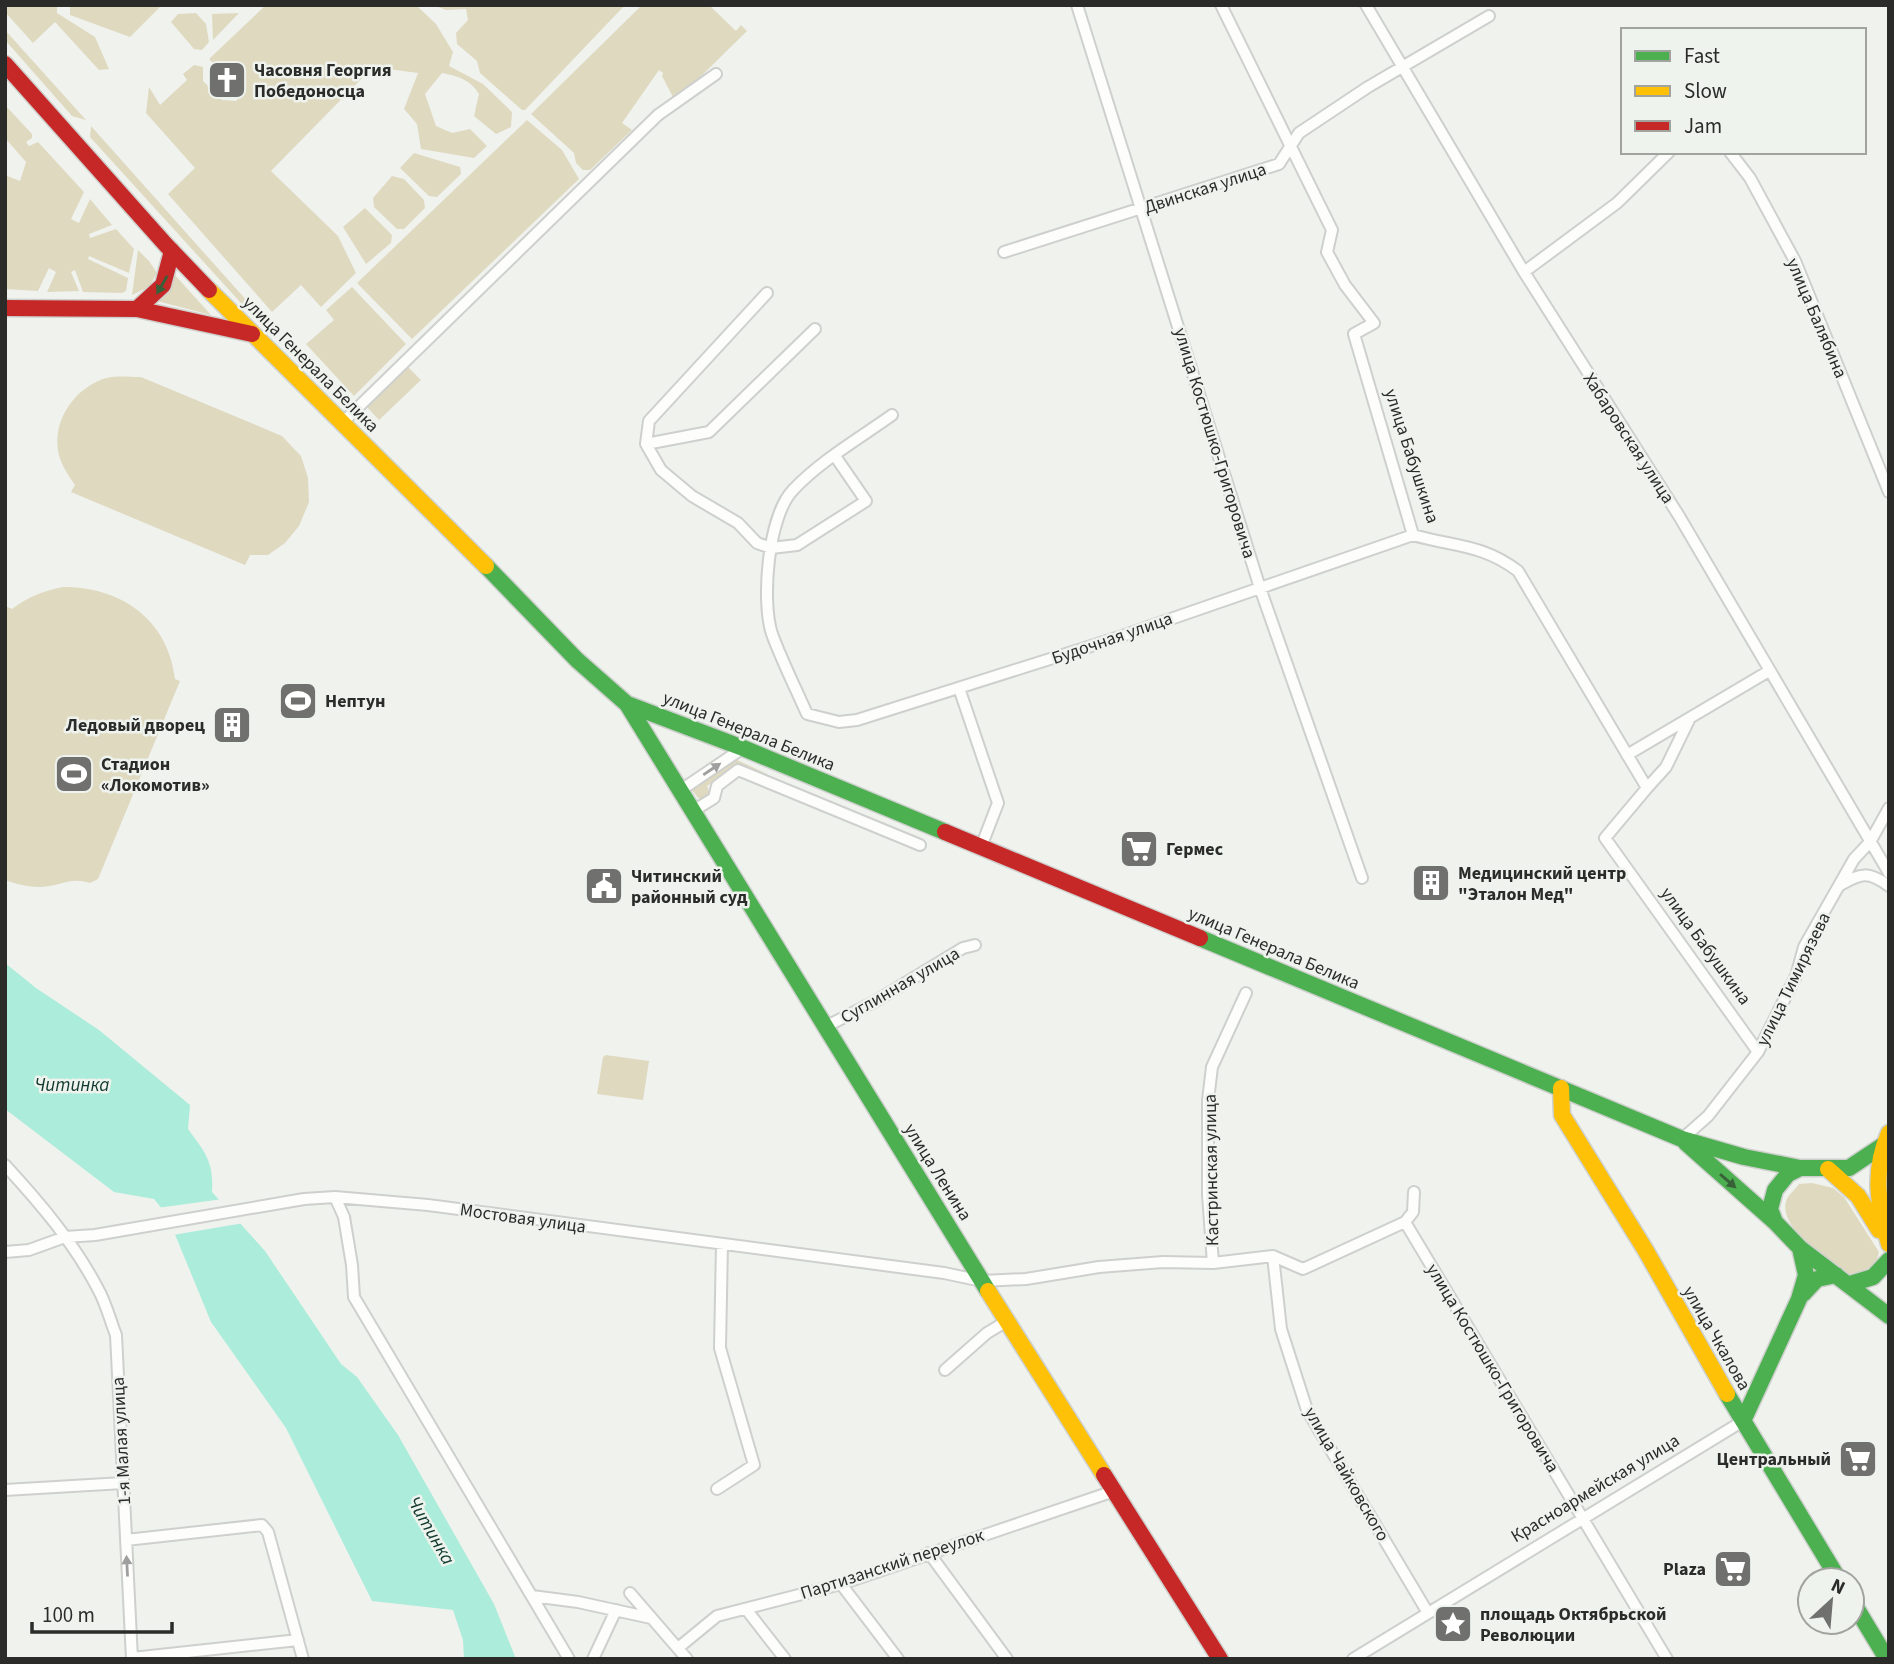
<svg xmlns="http://www.w3.org/2000/svg" width="1894" height="1664" viewBox="0 0 1894 1664" font-family="'Source Sans 3',sans-serif">
<rect width="100%" height="100%" fill="#f0f2ee"/>
<path fill="#dfd9c0" d="M5,5H57V13L95,37L109,69L99,70L55,22L33,43L5,12Z
M70,5H162L130,37L70,15Z
M266,5H416L436,24L453,52L449,66L483,84L512,112L511,127L496,134L474,116L479,94C471,80 458,76 442,73L425,94L436,126L452,133L470,129L487,146L474,158L421,149L417,124L404,109L418,73L373,67L271,171L338,236L356,273L321,307L301,285L272,312L168,194L195,168L146,113L149,87L160,105L187,80L183,74L194,65L203,67V81L222,100L236,101L244,92V79L226,63L216,66L209,59Z
M433,5H625L525,110H522L480,73L477,61L457,44L456,33L468,20L466,9L446,10Z
M642,5H709L736,31L741,25L747,31L686,91L674,99L662,76L663,73L659,70L622,123L632,130L590,170H583L576,163L574,153L531,114Z
M196,13L206,24L209,42L202,50L194,49L171,22L178,14Z
M239,13L213,40L212,14Z
M5,30L86,120L72,116L5,40Z
M5,105L32,134V138L26,142L29,146L38,142L84,192L71,219L79,223L90,199L112,225L89,234L90,238L116,229L134,249L129,273L89,256L88,259L128,278L126,291L122,293L83,292L75,270L71,272L79,291L47,292L56,272L49,268L38,291L5,289V175L20,181L26,162L5,138Z
M527,120L562,150L579,179L412,339L357,283Z
M91,126L264,320L260,324L90,137Z
M414,153L460,167L461,174L437,197L429,196L400,168Z
M392,176L404,179L424,200L425,208L404,229H397L374,207L373,198Z
M365,208L392,235L391,243L366,264L343,227Z
M138,250L149,261L157,273L149,287L132,295Z
M174,274L211,315L153,300Z
M352,287L406,344L354,396L306,344L334,320L326,310Z
M406,365L421,380L379,420L365,405Z
M141,377L282,436L301,456L308,478L309,502L299,526L285,543L268,555H250L245,565L71,492L75,485C68,475 60,463 58,451C53,419 75,389 103,379C114,375 129,377 141,377Z
M63,587C121,587 168,619 175,679L180,681L98,879L90,883C70,876 59,887 39,887C28,887 16,884 5,880V606L12,609C28,597 43,591 63,587Z
M735,759L767,774L766,776L740,764L707,786L710,793L702,799L698,798L692,790L695,785Z
M606,1055L649,1061L643,1100L597,1094L603,1057Z
M1812,1183L1833,1188L1844,1197L1879,1252L1874,1271L1855,1276L1846,1274C1828,1259 1772,1224 1788,1197C1791,1193 1796,1188 1799,1184Z"/>
<path fill="#acecda" d="M5,963L36,988L99,1030L190,1105L188,1129C205,1152 214,1162 212,1192L265,1251L341,1364L357,1377L398,1435L494,1604L516,1659H464L463,1640L453,1610L372,1601L286,1428L211,1322L167,1215L154,1199L114,1192L5,1109Z"/>
<path fill="#f0f2ee" d="M223,1199L244,1223L173,1235L165,1216L157,1208Z"/>
<g fill="none" stroke-linecap="round" stroke-linejoin="round">
<g stroke="#ced0cd" stroke-width="14">
<path id="street" d="M1077,5L1260,588L1362,878
M1221,5L1332,230L1327,252L1345,285L1374,323L1354,334L1413,535C1455,547 1482,544 1518,571L1647,788L1605,838L1758,1052
M1366,5L1524,272L1679,516L1889,873
M1730,152L1750,178L1795,261L1889,492
M1004,252L1279,164L1299,133L1368,87L1489,16
M1524,272L1617,203L1669,152
M767,293L649,421L646,444L661,470L692,496L738,523L757,543L771,548L797,545L866,501L835,456
M892,415C860,438 820,461 793,490C768,516 761,601 772,634C782,661 795,687 807,714L839,722L857,720L1110,640L1413,535
M342,423L658,115L716,74
M646,444L709,432L815,329
M959,688L998,803L981,847
M1627,755L1769,671
M1647,788L1666,767L1690,718
M681,790L743,748
M693,811L714,798L717,786L738,770L920,845
M1840,885C1862,873 1868,871 1889,886
M1246,993L1212,1067L1208,1100V1195L1213,1263L1273,1256L1281,1329L1307,1410L1428,1613
M825,1027L874,1002L963,948L975,945
M1682,1139L1708,1116L1758,1052L1796,976L1804,947L1854,859L1870,842L1889,808
M5,1165C40,1203 74,1243 98,1289C106,1303 110,1320 116,1335L132,1659
M335,1197L344,1217L352,1265L354,1297L569,1659
M1405,1222L1667,1659
M5,1252L29,1250L65,1237L95,1235L304,1199L335,1197L428,1205L944,1273L982,1281L1026,1279L1099,1267L1163,1262L1213,1263
M1273,1256L1303,1269L1405,1222L1413,1212L1414,1192
M945,1370L987,1333L1007,1321
M717,1489L754,1465L720,1348L722,1244
M5,1490L123,1483
M126,1540L262,1525L268,1532L303,1659
M929,1553L1007,1659
M841,1584L898,1659
M630,1593L687,1659
M532,1596L578,1602L651,1618
M746,1609L785,1659
M678,1648L717,1616L841,1584L1114,1491
M132,1658L298,1640
M593,1659L616,1610
M1353,1659L1743,1421"/>
</g>
<g stroke="#ced0cd" stroke-width="19">
<path id="fast" d="M486,566L577,660L627,704L743,748L945,832
M627,704L988,1291
M1200,938L1682,1139L1744,1157L1800,1168
M1686,1143L1775,1222
M1882,1146L1849,1168H1800L1788,1174L1775,1190L1770,1209L1775,1222L1800,1248L1889,1316
M1850,1284L1873,1277L1889,1260
M1803,1294L1817,1279L1836,1275
M1727,1394L1839,1580
M1743,1421L1799,1299L1806,1275L1800,1248
M1852,1601L1887,1659"/>
</g>
<g stroke="#ced0cd" stroke-width="19">
<path id="slow" d="M209,290L486,566
M1561,1088L1562,1115L1646,1251L1727,1394
M1889,1133C1872,1171 1878,1205 1889,1244
M1828,1169L1858,1196L1879,1230
M988,1291L1104,1475"/>
</g>
<g stroke="#ced0cd" stroke-width="19">
<path id="jam" d="M5,64L166,245L209,290
M5,308L137,309L252,334
M137,309L163,285L172,251
M945,832L1200,938
M1104,1475L1220,1659"/>
</g>
<use href="#street" stroke="#fdfdfc" stroke-width="10"/>
<use href="#fast" stroke="#4caf50" stroke-width="16"/>
<use href="#slow" stroke="#ffc107" stroke-width="16"/>
<use href="#jam" stroke="#c62828" stroke-width="16"/>
</g>
<defs><path id="oneway-solid" d="M-6-.8H1V-3.2L6.5 0L1 3.2V.8H-6Z" transform="scale(1.75)"/></defs>
<g fill="#386039">
<use href="#oneway-solid" transform="translate(162 285) rotate(120)"/>
<use href="#oneway-solid" transform="translate(1728 1181) rotate(41)"/>
</g>
<g fill="#9e9f9e">
<use href="#oneway-solid" transform="translate(712 769) rotate(-34)"/>
<use href="#oneway-solid" transform="translate(127 1566) rotate(-93)"/>
</g>
<defs>
<g id="church-square" transform="scale(2.0125)"><rect x="-9" y="-9" width="18" height="18" rx="4" fill="#70716f" stroke="#eff3ed"/><path d="M-1.2-6h2.4v3.5h3.3v2.4h-3.3V6h-2.4V-.1h-3.3v-2.4h3.3Z" fill="#fff"/></g>
<g id="stadium-square" transform="scale(2.0125)"><rect x="-9" y="-9" width="18" height="18" rx="4" fill="#70716f" stroke="#eff3ed"/><path d="M0-5a6.5 5 0 1 0 0 10a6.5 5 0 1 0 0-10ZM-3.5-1.8h7v3.6h-7Z" fill="#fff"/></g>
<g id="building-square" transform="scale(2.0125)"><rect x="-9" y="-9" width="18" height="18" rx="4" fill="#70716f" stroke="#eff3ed"/><path d="M-4-6H4V6H1V3H-1V6H-4ZM-2.5-4.3h1.7v1.8h-1.7ZM.8-4.3h1.7v1.8H.8ZM-2.5-1h1.7V.8h-1.7ZM.8-1h1.7V.8H.8Z" fill="#fff"/></g>
<g id="supermarket-square" transform="scale(2.0125)"><rect x="-9" y="-9" width="18" height="18" rx="4" fill="#70716f" stroke="#eff3ed"/><path d="M-6-5.5h2.5l.6 2H6L4.5 2H-2.5L-4.4-4H-6ZM-1.5 3.2a1.3 1.3 0 1 0 .1 0ZM3 3.2a1.3 1.3 0 1 0 .1 0Z" fill="#fff"/></g>
<g id="civic-square" transform="scale(2.0125)"><rect x="-9" y="-9" width="18" height="18" rx="4" fill="#70716f" stroke="#eff3ed"/><path d="M-.6-6.5H3V-4.5H.6V-3L4-1V1h2V6H-6V1h2V-1L-.6-3ZM-1.2 2.5V6h2.4V2.5Z" fill="#fff"/></g>
<g id="sight-square" transform="scale(2.0125)"><rect x="-9" y="-9" width="18" height="18" rx="4" fill="#70716f" stroke="#eff3ed"/><path d="M0-6L1.8-2.2L6-1.7L2.9 1.2L3.7 5.4L0 3.3L-3.7 5.4L-2.9 1.2L-6-1.7L-1.8-2.2Z" fill="#fff"/></g>
</defs>
<g fill-rule="evenodd">
<use href="#church-square" x="227" y="80"/>
<use href="#stadium-square" x="298" y="701"/>
<use href="#building-square" x="232" y="725"/>
<use href="#stadium-square" x="74" y="774"/>
<use href="#supermarket-square" x="1139" y="849"/>
<use href="#building-square" x="1431" y="883"/>
<use href="#civic-square" x="604" y="886"/>
<use href="#supermarket-square" x="1858" y="1459"/>
<use href="#supermarket-square" x="1733" y="1569"/>
<use href="#sight-square" x="1453" y="1624"/>
</g>
<g text-anchor="middle" stroke-width="5" stroke-linejoin="round" paint-order="stroke">
<g font-size="18" font-weight="bold" fill="#2b2c2a" stroke="#eff3ed" text-anchor="start">
<text x="254" y="76">Часовня Георгия<tspan x="254" dy="21">Победоносца</tspan></text>
<text x="325" y="707">Нептун</text>
<text x="205" y="731" text-anchor="end">Ледовый дворец</text>
<text x="101" y="770">Стадион<tspan x="101" dy="21">«Локомотив»</tspan></text>
<text x="1166" y="855">Гермес</text>
<text x="1458" y="879">Медицинский центр<tspan x="1458" dy="21">"Эталон Мед"</tspan></text>
<text x="631" y="882">Читинский<tspan x="631" dy="21">районный суд</tspan></text>
<text x="1831" y="1465" text-anchor="end">Центральный</text>
<text x="1706" y="1575" text-anchor="end">Plaza</text>
<text x="1480" y="1620">площадь Октябрьской<tspan x="1480" dy="21">Революции</tspan></text>
</g>
<g font-size="18" fill="#2b2c2a" stroke="#eff3ed">
<text transform="translate(1205 188) rotate(-18)" y="6">Двинская улица</text>
<text transform="translate(1817 318) rotate(67)" y="6">улица Балябина</text>
<text transform="translate(311 364) rotate(45)" y="6">улица Генерала Белика</text>
<text transform="translate(1629 438) rotate(57)" y="6">Хабаровская улица</text>
<text transform="translate(1215 443) rotate(73)" y="6">улица Костюшко-Григоровича</text>
<text transform="translate(1412 456) rotate(72)" y="6">улица Бабушкина</text>
<text transform="translate(1112 638) rotate(-19)" y="6">Будочная улица</text>
<text transform="translate(749 731) rotate(22)" y="6">улица Генерала Белика</text>
<text transform="translate(1706 946) rotate(54)" y="6">улица Бабушкина</text>
<text transform="translate(1274 948) rotate(23)" y="6">улица Генерала Белика</text>
<text transform="translate(1793 979) rotate(-64)" y="6">улица Тимирязева</text>
<text transform="translate(900 985) rotate(-30)" y="6">Суглинная улица</text>
<text transform="translate(1211 1170) rotate(-91)" y="6">Кастринская улица</text>
<text transform="translate(938 1172) rotate(58)" y="6">улица Ленина</text>
<text transform="translate(523 1218) rotate(8)" y="6">Мостовая улица</text>
<text transform="translate(1717 1338) rotate(60)" y="6">улица Чкалова</text>
<text transform="translate(1493 1368) rotate(59)" y="6">улица Костюшко-Григоровича</text>
<text transform="translate(121 1441) rotate(-93)" y="6">1-я Малая улица</text>
<text transform="translate(1347 1474) rotate(60)" y="6">улица Чайковского</text>
<text transform="translate(1595 1488) rotate(-31)" y="6">Красноармейская улица</text>
<text transform="translate(892 1564) rotate(-18)" y="6">Партизанский переулок</text>
</g>
<g font-size="19" font-style="italic" fill="#0f3930" stroke="#eff3ed">
<text x="72" y="1091">Читинка</text>
<text transform="translate(432 1530) rotate(60)" y="7">Читинка</text>
</g>
</g>
<rect width="1894" height="1664" fill="none" stroke="#2b2c2a" stroke-width="14"/>
<rect x="1621" y="28" width="245" height="126" fill="#eff3ed" stroke="#a1a39f" stroke-width="2"/>
<rect x="1635" y="51" width="35" height="10" fill="#4caf50" stroke="#a1a39f" stroke-width="2"/>
<text x="1684" y="63" font-size="21" fill="#2b2c2a">Fast</text>
<rect x="1635" y="86" width="35" height="10" fill="#ffc107" stroke="#a1a39f" stroke-width="2"/>
<text x="1684" y="98" font-size="21" fill="#2b2c2a">Slow</text>
<rect x="1635" y="121" width="35" height="10" fill="#c62828" stroke="#a1a39f" stroke-width="2"/>
<text x="1684" y="133" font-size="21" fill="#2b2c2a">Jam</text>
<g transform="translate(1831 1601) rotate(26)"><circle r="33" fill="#eff3ed" stroke="#a1a39f" stroke-width="2"/>
<path d="M0-5L12 26L0 18L-12 26Z" fill="#70716f"/>
<text y="-10" font-size="19" font-weight="bold" text-anchor="middle" fill="#2b2c2a">N</text>
</g>
<path d="M32 1622v10h140v-10" fill="none" stroke="#2b2c2a" stroke-width="3.5"/>
<text x="42" y="1622" font-size="21" fill="#2b2c2a" stroke="#eff3ed" stroke-width="5" paint-order="stroke">100 m</text>
</svg>
